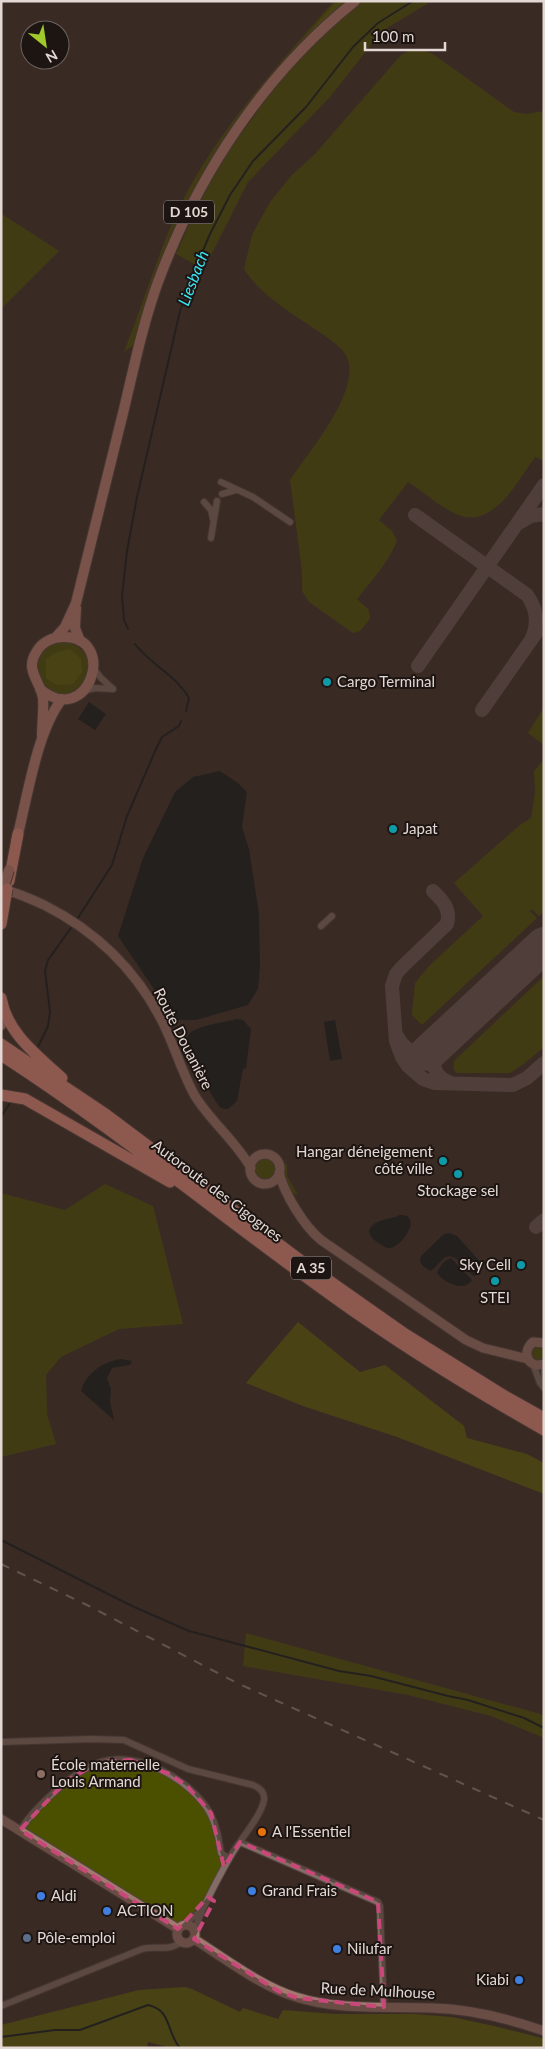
<svg xmlns="http://www.w3.org/2000/svg" width="545" height="2049" viewBox="0 0 545 2049" font-family="Lato,sans-serif">
<rect width="100%" height="100%" fill="#3b2a24"/>
<path fill="#4b5000" d="M334,1H350L218,151L136,343L124,352C141,309 155,263 173,221C210,137 275,69 334,1Z
M360,1H432L382,31L330,97L248,182L204,269L176,254L201,199L229,150L258,111L256,109C286,72 321,29 360,1Z
M411,50H422L433,54L514,112L526,114L544,111V461L535,457C516,483 491,534 452,512C436,504 423,491 408,482L379,520L392,531L397,541C388,563 372,580 357,599L369,610L370,619L360,631L353,633L309,602L302,591V571L290,480C308,452 364,389 346,355C340,343 303,322 291,313C273,300 256,288 244,269L252,235L270,202L292,175L315,154L401,55Z
M2,214L59,251L1,309V215Z
M37 668a26 26 0 1 1 52 0a26 26 0 1 1-52 0Z
M544,707V745L528,733Z
M544,759V912L539,916L532,909L530,911L537,918L422,1025L413,1016L412,1012L415,983L429,966L483,916L454,883L520,825L531,818L535,792L534,771Z
M544,976V1047L525,1063L510,1073H457L454,1070V1061Z
M281,1158L287,1165V1176L298,1195L290,1192L283,1174Z
M255 1169a10 10 0 1 1 20 0a10 10 0 1 1-20 0Z
M105,1184L153,1206L183,1324L119,1329L61,1357L46,1375L47,1414L56,1444L1,1457V1193L65,1210Z
M531 1353a7 7 0 1 1 14 0a7 7 0 1 1-14 0Z
M246,1633L544,1715V1738L491,1716L408,1695L243,1666Z
M111,1760L152,1766L188,1787L211,1813L221,1853L229,1859C216,1886 209,1912 179,1924L22,1827L66,1781Z"/>
<path fill="#5b6103" d="M337,1H345L317,27L267,81Z
M70,649L81,659L82,672L73,684L57,685L46,678V659L55,653Z
M298,1322L360,1372L385,1365L464,1426L467,1438L527,1454L544,1463V1494L397,1437L303,1406L246,1383Z
M185,1987L192,1989L240,2012L243,2008L278,2019L283,2010L335,2014H414L452,2017L494,2026L542,2038L544,2039V2048H171L148,2042L147,2048H1V2025L139,1990Z"/>
<path fill="#071618" d="M89,702L106,714L95,730L78,719Z
M220,771L238,783L247,792L242,827L249,849L259,914L260,966L258,989L248,1005L196,1020H175L118,936L143,858L175,792L193,777Z
M237,1019L243,1020L251,1029L246,1068L243,1069L237,1101L228,1109C224,1109 223,1109 220,1107C215,1103 187,1049 187,1042C187,1039 187,1036 189,1034C195,1026 226,1022 237,1019Z
M335,1020L342,1059L330,1061L324,1022Z
M400,1215C424,1214 402,1248 389,1248C385,1248 382,1245 378,1243C373,1239 370,1237 369,1231C373,1219 389,1220 400,1215Z
M450,1233L457,1236L483,1265L482,1269L475,1276L472,1275C467,1270 455,1252 446,1257C441,1260 436,1267 431,1271C424,1267 418,1264 421,1256L444,1234Z
M451,1258L472,1280C464,1293 443,1282 437,1273C440,1266 444,1260 451,1258Z
M121,1359L132,1361L130,1365L112,1368L107,1378L111,1389L110,1402L114,1420L81,1391C86,1373 104,1361 121,1359Z"/>
<g fill="none" stroke-linecap="round" stroke-linejoin="round">
<path stroke="#071618" stroke-width="2" d="M128,629L124,620L122,596L127,551L137,497L180,311L195,269L210,234L230,195L253,161L306,107L353,47L378,23L413,1
M135,644C151,665 176,675 189,698L186,711
M76,921L112,865L127,816L156,749L162,737L179,726L181,721
M38,1047L48,1026L50,1012L45,971L48,960L73,925
M1,1117L10,1103
M1,1540L132,1606L189,1631L339,1671L371,1676L448,1696L468,1700L524,1718L544,1728
M1,2037L55,2030H80L148,2005C172,2010 166,2032 180,2048"/>
<path stroke="#685853" stroke-width="14" d="M415,515L527,595C537,609 539,624 531,640
M519,523L531,516L544,514
M418,666L544,485
M482,710L536,633
M433,891C443,901 451,909 447,924L402,967L396,974L392,986L396,1041L402,1057L408,1066L423,1079L434,1083L513,1085L527,1078L544,1063
M397,1036C414,1068 439,1041 456,1026
M440,1043C429,1058 432,1077 451,1083
M536,1227L544,1220"/>
<path stroke="#685853" stroke-width="36" d="M428,1053L544,945"/>
<g stroke="#544541" stroke-width="8">
<path id="minor" d="M221,482L253,497L290,522
M222,494L236,490
M204,502L211,510L213,519
M211,538L217,501
M94,669L101,678L113,689
M84,691L95,688L113,689
M321,926L332,916
M533,1364L540,1383L544,1388
M544,1368V1382
M1,1742L91,1739L124,1740L188,1769L253,1785C260,1788 265,1793 264,1800C261,1817 238,1842 230,1857C217,1880 203,1906 194,1931
M20,1830C34,1808 74,1770 100,1762C138,1750 192,1780 210,1813C217,1826 219,1840 221,1853L229,1859
M240,1842L378,1902L380,1906L384,2007
M183,1925L201,1911
M1,2006L142,1949C155,1945 169,1952 181,1942"/>
</g>
<g stroke="#544541" stroke-width="11">
<path id="secondary" d="M1,889C16,892 31,899 44,905C96,931 137,971 163,1023C175,1047 182,1073 195,1096C211,1122 236,1141 251,1168
M250 1169a15 15 0 1 1 30 0a15 15 0 1 1-30 0Z
M279,1173C285,1195 304,1226 321,1240L466,1340L483,1348L528,1359
M544,1343L533,1342C521,1352 528,1369 544,1364
M1,1819L178,1929
M177 1934a9 9 0 1 1 18 0a9 9 0 1 1-18 0Z
M194,1939C224,1958 262,1987 296,1997C339,2011 388,2006 432,2008C471,2009 507,2018 544,2031"/>
</g>
<g stroke="#544541" stroke-width="12">
<path id="primary" d="M76,608L75,628L80,641
M56,637L65,627L76,603C92,539 108,474 124,409C134,367 143,323 158,282C198,174 265,73 355,1
M40,689C89,730 119,636 63,637C53,637 42,642 37,651C24,670 40,680 43,698C44,710 42,724 42,736
M16,842C27,801 36,732 62,699
M1,1011V1025"/>
</g>
<g stroke="#544541" stroke-width="13">
<path id="motorway" d="M9,881L18,834
M1,924L6,895
M1,998C7,1033 37,1055 62,1078
M1,1044L104,1113L304,1263L405,1334L503,1395L544,1418
M1,1055C117,1130 223,1218 335,1298C402,1346 472,1389 544,1430
M1,1095L25,1099L170,1182"/>
</g>
<use href="#minor" stroke="#816d65" stroke-width="6"/>
<use href="#secondary" stroke="#a3786e" stroke-width="9"/>
<use href="#primary" stroke="#c58478" stroke-width="10"/>
<use href="#motorway" stroke="#f29384" stroke-width="11"/>
<path stroke="#948682" stroke-width="2" stroke-dasharray="9 9" stroke-linecap="butt" d="M1,1564L89,1606L237,1683L544,1820"/>
<g stroke="#544541" stroke-width="12" stroke-linecap="butt">
<path id="primary-bridge" d="M1,896L9,870"/>
</g>
<g stroke="#544541" stroke-width="13" stroke-linecap="butt">
<path id="motorway-bridge" d="M6,895L7,889"/>
</g>
<use href="#primary-bridge" stroke="#c58478" stroke-width="10"/>
<use href="#motorway-bridge" stroke="#f29384" stroke-width="11"/>
</g>
<path d="M0 0H545V2049H0ZM130,1760L170,1774L188,1787L211,1813L224,1867L240,1842L378,1902L384,2007L297,1998L278,1991L194,1939L214,1901L208,1897L178,1929L20,1830L66,1781L99,1762Z" fill="#3b2a24" fill-opacity=".55" fill-rule="evenodd"/>
<path fill="none" stroke="#ca4879" stroke-width="4" stroke-dasharray="10 6" stroke-linejoin="round" d="M130,1760L170,1774L188,1787L211,1813L224,1867L240,1842L378,1902L384,2007L297,1998L278,1991L194,1939L214,1901L208,1897L178,1929L20,1830L66,1781L99,1762Z"/>
<g fill="#0f9aa8" stroke="#1d1512" stroke-width="2">
<circle cx="327" cy="682" r="5"/>
<circle cx="393" cy="829" r="5"/>
<circle cx="443" cy="1161" r="5"/>
<circle cx="458" cy="1174" r="5"/>
<circle cx="521" cy="1265" r="5"/>
<circle cx="495" cy="1281" r="5"/>
</g>
<circle fill="#8d6e63" stroke="#1d1512" stroke-width="2" cx="41" cy="1774" r="5"/>
<circle fill="#e8710a" stroke="#1d1512" stroke-width="2" cx="262" cy="1832" r="5"/>
<g fill="#3f7fe0" stroke="#1d1512" stroke-width="2">
<circle cx="252" cy="1891" r="5"/>
<circle cx="41" cy="1896" r="5"/>
<circle cx="107" cy="1911" r="5"/>
<circle cx="337" cy="1949" r="5"/>
<circle cx="519" cy="1980" r="5"/>
</g>
<circle fill="#5c6f8a" stroke="#1d1512" stroke-width="2" cx="27" cy="1938" r="5"/>
<g text-anchor="middle" stroke-width="4" stroke-linejoin="round" paint-order="stroke">
<g fill="#1d1512" stroke="#a89e9a" stroke-width="1">
<rect x="164" y="200.5" width="50" height="23" rx="4"/>
<rect x="291" y="1256.5" width="40" height="23" rx="4"/>
</g>
<g font-size="14" font-weight="bold" fill="#e3d8d4">
<text x="189" y="217">D 105</text>
<text x="311" y="1273">A 35</text>
</g>
<g font-size="15" fill="#e3d8d4" stroke="#1d1512" text-anchor="start">
<text x="337" y="687">Cargo Terminal</text>
<text x="403" y="834">Japat</text>
<text x="433" y="1157" text-anchor="end">Hangar déneigement<tspan x="433" dy="17">côté ville</tspan></text>
<text x="458" y="1196" text-anchor="middle">Stockage sel</text>
<text x="511" y="1270" text-anchor="end">Sky Cell</text>
<text x="495" y="1303" text-anchor="middle">STEI</text>
<text x="51" y="1770">École maternelle<tspan x="51" dy="17">Louis Armand</tspan></text>
<text x="272" y="1837">A l'Essentiel</text>
<text x="262" y="1896">Grand Frais</text>
<text x="51" y="1901">Aldi</text>
<text x="117" y="1916">ACTION</text>
<text x="37" y="1943">Pôle-emploi</text>
<text x="347" y="1954">Nilufar</text>
<text x="509" y="1985" text-anchor="end">Kiabi</text>
</g>
<g font-size="15" fill="#e3d8d4" stroke="#1d1512">
<text transform="translate(183 1039) rotate(63)" y="5">Route Douanière</text>
<text transform="translate(217 1191) rotate(37)" y="5">Autoroute des Cigognes</text>
<text transform="translate(378 1991) rotate(3)" y="5">Rue de Mulhouse</text>
</g>
<g font-size="16" font-style="italic" fill="#3ce8f8" stroke="#1d1512">
<text transform="translate(193 278) rotate(-69)" y="6">Liesbach</text>
</g>
</g>
<rect width="545" height="2049" fill="none" stroke="#e3d8d4" stroke-width="5"/>
<g transform="translate(45 45) rotate(150)"><circle r="24" fill="#1d1512" stroke="#6c6360"/>
<path d="M0-4L9 19L0 12L-9 19Z" fill="#a0c92b"/>
<text y="-8" font-size="14" font-weight="bold" text-anchor="middle" fill="#e3d8d4">N</text>
</g>
<path d="M365 42v8h80v-8" fill="none" stroke="#e3d8d4" stroke-width="2.5"/>
<text x="372" y="42" font-size="15" fill="#e3d8d4" stroke="#1d1512" stroke-width="4" paint-order="stroke">100 m</text>
</svg>
